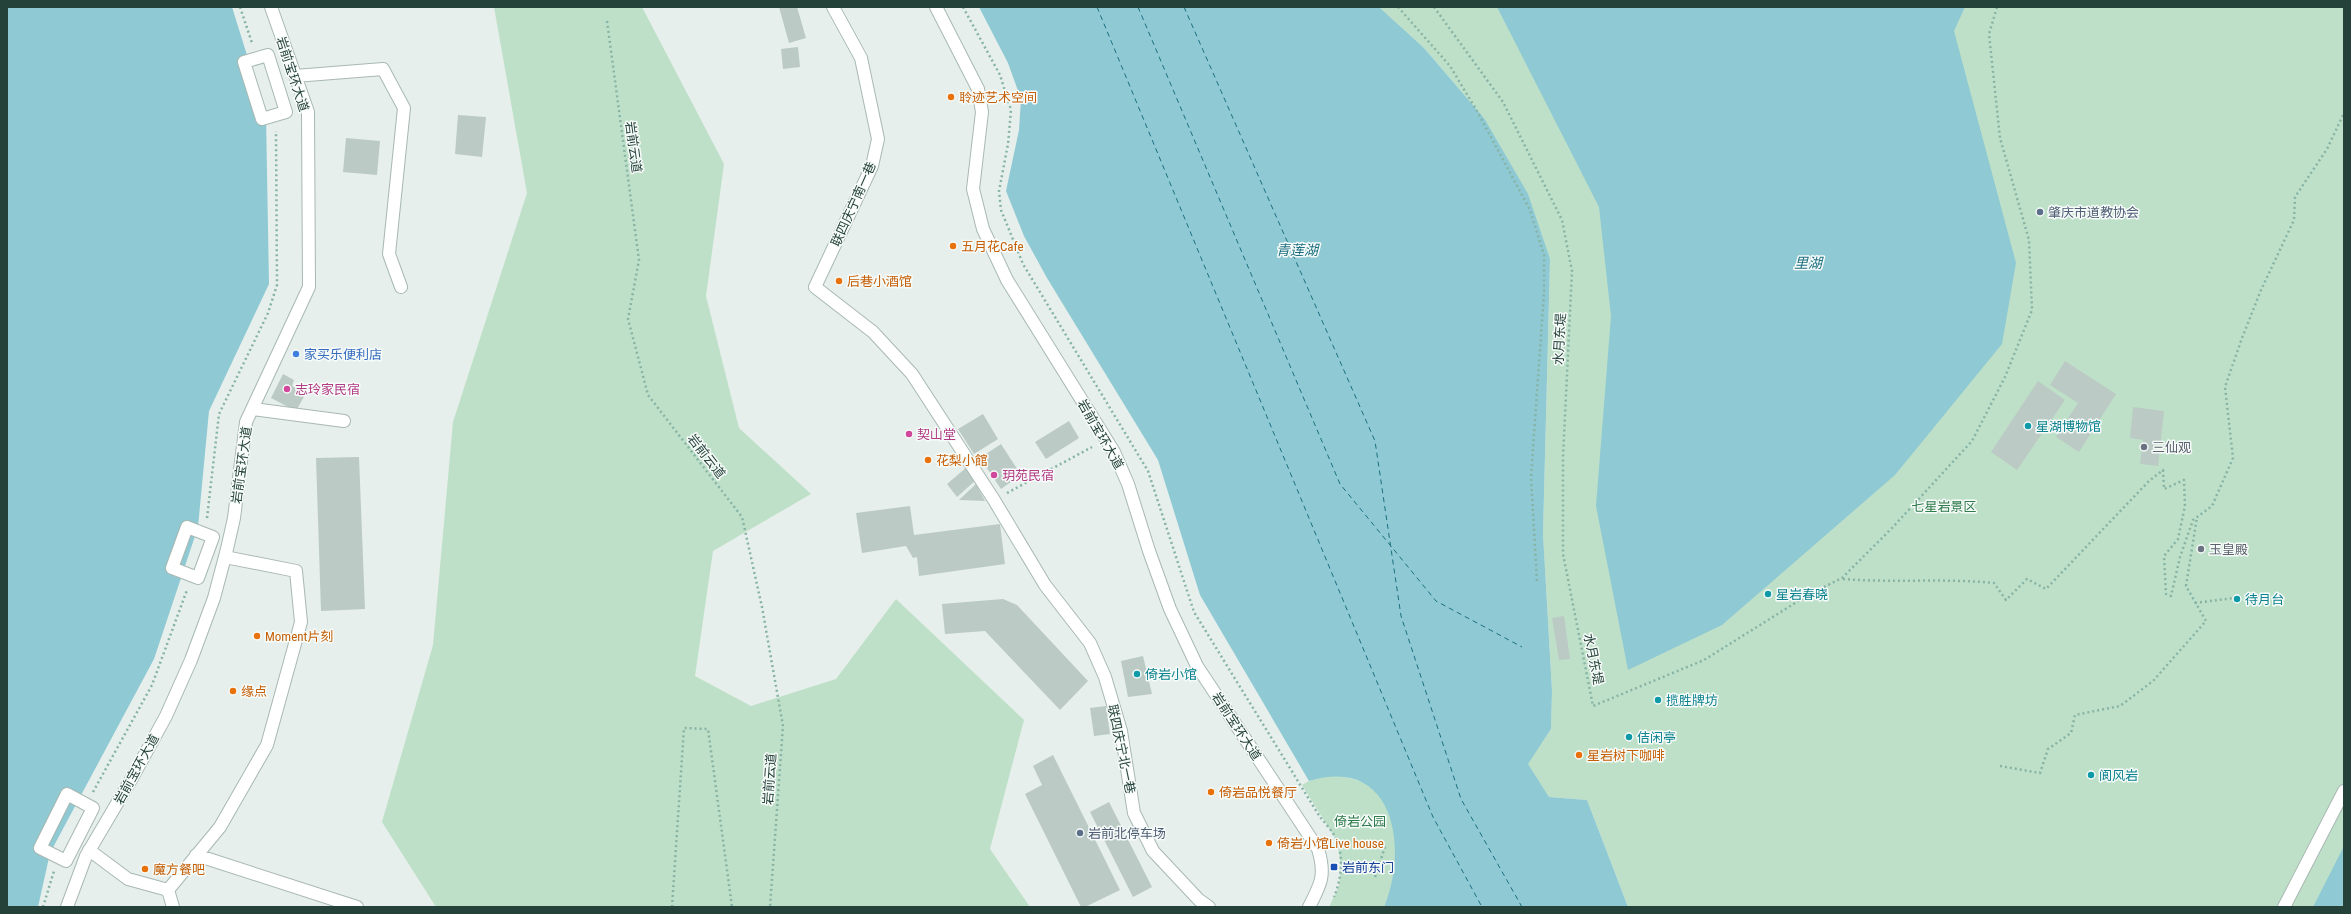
<svg xmlns="http://www.w3.org/2000/svg" width="2351" height="914" viewBox="0 0 2351 914" font-family="'Roboto Condensed','Noto Sans SC',sans-serif">
<rect width="100%" height="100%" fill="#e6efeb"/>
<path fill="#bfe0c8" d="M494,7H642L724,164L706,296L739,428L811,494L713,551L695,676L751,706L836,679L896,599L1024,720L990,849L1030,907H436L382,822L433,645L453,422L527,193Z
M1379,7H2344V907H1628L1587,800L1549,797L1527,764L1551,729L1552,691L1543,534L1550,259L1484,118L1424,48Z
M1328,775C1341,776 1356,778 1367,785C1406,810 1399,871 1384,907H1329L1339,886L1341,866L1337,841L1302,785L1309,781Z"/>
<path fill="#8ec9d4" d="M7,7H232L266,116L269,284L209,411L198,527L154,659L50,853L38,907H7Z
M979,7H1379L1424,48L1484,118L1528,194L1550,259L1543,534L1552,691L1551,729L1528,764L1549,797L1587,800L1628,907H1384C1409,847 1394,755 1309,781L1200,595L1158,460L1047,278L1024,236L1006,191L1019,130L1021,99L1008,63Z
M1497,7H1965L1954,31L2016,263L2002,344L1895,475L1722,625L1628,670L1596,506L1611,316L1599,207Z
M2344,846V907H2313Z"/>
<g fill="none" stroke-linecap="round" stroke-linejoin="round">
<path stroke="#1c6f80" stroke-width="1" stroke-dasharray="5 4" stroke-linecap="butt" d="M1097,7L1433,817L1482,907
M1138,7L1340,484L1436,601L1522,647
M1184,7L1375,441L1401,616L1461,799L1522,907"/>
</g>
<path fill="#bbcac4" d="M779,7H797L806,38L789,43Z
M798,47L800,67L783,69L781,49Z
M458,115L486,117L482,157L455,154Z
M346,138L380,141L377,175L343,172Z
M2065,361L2116,394L2079,452L2056,437L2078,403L2050,385Z
M283,374L294,380L292,386L306,393L296,411L271,398Z
M2038,381L2065,400L2017,470L1991,452Z
M2133,407L2164,411L2158,466L2140,464L2143,440L2130,438Z
M983,414L998,439L974,454L958,429Z
M1069,421L1079,438L1046,459L1035,442Z
M1001,444L1021,475L1001,489L980,458Z
M359,457L365,609L321,611L316,458Z
M967,467L977,479L957,497L947,484Z
M976,484L985,501L959,500Z
M910,506L914,535L1000,524L1005,564L919,576L917,557L913,558L906,546L862,553L856,513Z
M1003,599L1017,605L1088,681L1060,710L985,631L945,634L942,604Z
M1564,616L1570,659L1559,660L1552,618Z
M1143,656L1152,694L1128,697L1121,661Z
M1106,706L1110,734L1094,736L1090,708Z
M1053,755L1120,890L1085,907H1081L1025,794L1042,785L1033,766Z
M1109,802L1152,887L1133,897L1090,812Z"/>
<g fill="none" stroke-linecap="round" stroke-linejoin="round">
<g stroke="#a8b8b2" stroke-width="14">
<path id="minor" d="M833,7L861,58L878,139L872,166L815,287L873,332L912,374L994,500L1045,585L1090,643L1105,677L1121,731L1134,813L1153,851L1199,900L1209,907
M936,7L978,89L982,112L973,189L983,229L1007,280L1114,452L1128,484L1149,551L1170,609L1197,666L1318,849C1326,875 1321,884 1309,907
M268,55L286,112L262,119L244,62Z
M295,76L383,69L404,108L389,254L401,287
M253,409L344,421
M187,527L213,537L198,578L172,568Z
M67,794L93,808L66,861L40,848Z
M89,850L128,879L168,890
M196,855L357,907
M67,907L86,856L132,778L166,716L191,660L214,598L227,549L234,518L246,422L309,287L308,112L271,7
M173,907L168,890L220,827L267,745L301,622L296,571L225,557
M2284,907L2344,791"/>
</g>
<path stroke="#86b3a5" stroke-width="2.5" stroke-dasharray="2 3" stroke-linecap="butt" d="M240,7L252,43
M963,7L1000,75L1011,110L1008,144L999,191L1001,210L1023,264L1148,471L1194,612L1320,817C1326,824 1334,833 1337,841C1344,859 1341,880 1334,897
M1398,7L1450,66L1477,111L1530,210L1544,255V293L1531,477L1537,582
M1434,7L1503,102L1562,220L1572,271L1563,457V554L1593,706L1704,660L1808,595L1842,578L1893,527L1972,441L2005,377L2032,310L2029,240L2000,138L1989,34L1997,7
M607,21L639,260L628,319L648,395L742,517L762,607L783,726L770,907
M1007,493L1092,447
M207,518L219,414L268,313L277,285L276,131
M1843,579C1893,583 1944,578 1994,583L2006,600L2027,579L2046,589L2149,481L2163,470L2164,489L2184,480L2185,506L2178,539L2164,556L2166,594L2171,596L2180,557L2193,520L2212,506L2233,458L2225,387L2242,338L2261,290L2294,220L2295,197L2327,149L2344,113
M2195,603L2234,598
M2000,766L2040,773L2048,749L2071,733L2075,715L2120,706L2153,681L2206,621L2186,586L2197,517
M93,792L152,685L187,590
M1375,877L1386,844
M43,907L54,871
M672,907L684,728L708,729L732,907"/>
<use href="#minor" stroke="#fff" stroke-width="12"/>
</g>
<g fill="#e8710a" stroke="#f7fbf9" stroke-width="1.5">
<circle cx="951" cy="97" r="4"/>
<circle cx="953" cy="246" r="4"/>
<circle cx="839" cy="281" r="4"/>
<circle cx="928" cy="460" r="4"/>
<circle cx="257" cy="636" r="4"/>
<circle cx="233" cy="691" r="4"/>
<circle cx="1579" cy="755" r="4"/>
<circle cx="1211" cy="792" r="4"/>
<circle cx="1269" cy="843" r="4"/>
<circle cx="145" cy="869" r="4"/>
</g>
<g fill="#5c6f8a" stroke="#f7fbf9" stroke-width="1.5">
<circle cx="2040" cy="212" r="4"/>
<circle cx="1080" cy="833" r="4"/>
</g>
<circle fill="#3f7fe0" stroke="#f7fbf9" stroke-width="1.5" cx="296" cy="354" r="4"/>
<g fill="#d1479c" stroke="#f7fbf9" stroke-width="1.5">
<circle cx="287" cy="389" r="4"/>
<circle cx="909" cy="434" r="4"/>
<circle cx="994" cy="475" r="4"/>
</g>
<g fill="#0f9aa8" stroke="#f7fbf9" stroke-width="1.5">
<circle cx="2028" cy="426" r="4"/>
<circle cx="1768" cy="594" r="4"/>
<circle cx="2237" cy="599" r="4"/>
<circle cx="1137" cy="674" r="4"/>
<circle cx="1658" cy="700" r="4"/>
<circle cx="1629" cy="737" r="4"/>
<circle cx="2091" cy="775" r="4"/>
</g>
<g fill="#6b7280" stroke="#f7fbf9" stroke-width="1.5">
<circle cx="2144" cy="447" r="4"/>
<circle cx="2201" cy="549" r="4"/>
</g>
<rect fill="#1a4fb4" stroke="#f7fbf9" stroke-width="1.5" x="1330" y="863" width="8" height="8" rx="2"/>
<g text-anchor="middle" stroke-width="3" stroke-linejoin="round" paint-order="stroke">
<g font-size="13" fill="#24423a" stroke="#f7fbf9">
<text transform="translate(293 74) rotate(72)" y="5">岩前宝环大道</text>
<text transform="translate(634 147) rotate(82)" y="5">岩前云道</text>
<text transform="translate(853 204) rotate(-66)" y="5">联四庆宁南一巷</text>
<text transform="translate(1559 339) rotate(-87)" y="5">水月东堤</text>
<text transform="translate(1101 434) rotate(60)" y="5">岩前宝环大道</text>
<text transform="translate(707 456) rotate(52)" y="5">岩前云道</text>
<text transform="translate(241 465) rotate(-82)" y="5">岩前宝环大道</text>
<text transform="translate(1594 659) rotate(78)" y="5">水月东堤</text>
<text transform="translate(1237 726) rotate(57)" y="5">岩前宝环大道</text>
<text transform="translate(1122 749) rotate(78)" y="5">联四庆宁北一巷</text>
<text transform="translate(136 769) rotate(-61)" y="5">岩前宝环大道</text>
<text transform="translate(769 779) rotate(-86)" y="5">岩前云道</text>
</g>
<g font-size="13" fill="#c56008" stroke="#f7fbf9" text-anchor="start">
<text x="959" y="102">聆迹艺术空间</text>
<text x="961" y="251">五月花Cafe</text>
<text x="847" y="286">后巷小酒馆</text>
<text x="936" y="465">花梨小館</text>
<text x="265" y="641">Moment片刻</text>
<text x="241" y="696">缘点</text>
<text x="1587" y="760">星岩树下咖啡</text>
<text x="1219" y="797">倚岩品悦餐厅</text>
<text x="1277" y="848">倚岩小馆Live house</text>
<text x="153" y="874">魔方餐吧</text>
</g>
<g font-size="13" fill="#4e5e75" stroke="#f7fbf9" text-anchor="start">
<text x="2048" y="217">肇庆市道教协会</text>
<text x="1088" y="838">岩前北停车场</text>
</g>
<g font-size="13" fill="#366cbe" stroke="#f7fbf9" text-anchor="start">
<text x="304" y="359">家买乐便利店</text>
</g>
<g font-size="13" fill="#b23c85" stroke="#f7fbf9" text-anchor="start">
<text x="295" y="394">志玲家民宿</text>
<text x="917" y="439">契山堂</text>
<text x="1002" y="480">玥苑民宿</text>
</g>
<g font-size="13" fill="#0d838f" stroke="#f7fbf9" text-anchor="start">
<text x="2036" y="431">星湖博物馆</text>
<text x="1776" y="599">星岩春晓</text>
<text x="2245" y="604">待月台</text>
<text x="1145" y="679">倚岩小馆</text>
<text x="1666" y="705">揽胜牌坊</text>
<text x="1637" y="742">佶闲亭</text>
<text x="2099" y="780">阆风岩</text>
</g>
<g font-size="13" fill="#5b616d" stroke="#f7fbf9" text-anchor="start">
<text x="2152" y="452">三仙观</text>
<text x="2209" y="554">玉皇殿</text>
</g>
<g font-size="13" fill="#2d7a4b" stroke="#f7fbf9">
<text x="1944" y="511">七星岩景区</text>
<text x="1360" y="826">倚岩公园</text>
</g>
<g font-size="13" fill="#164399" stroke="#f7fbf9" text-anchor="start">
<text x="1342" y="872">岩前东门</text>
</g>
<g font-size="14" font-style="italic" fill="#1c6f80" stroke="#f7fbf9">
<text x="1297" y="255">青莲湖</text>
<text x="1808" y="268">里湖</text>
</g>
</g>
<rect width="2351" height="914" fill="none" stroke="#24423a" stroke-width="16"/>
</svg>
